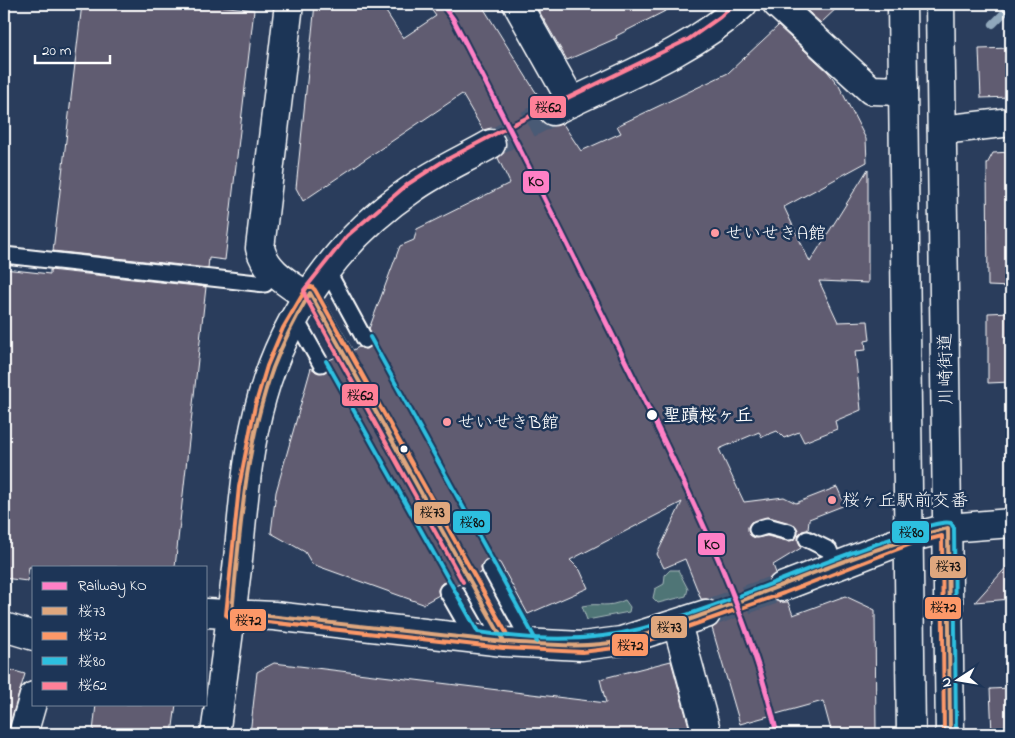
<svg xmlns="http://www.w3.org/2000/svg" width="1015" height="738" viewBox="0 0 1015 738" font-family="'Indie Flower','Klee One',sans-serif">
<rect width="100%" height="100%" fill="#2a3d5c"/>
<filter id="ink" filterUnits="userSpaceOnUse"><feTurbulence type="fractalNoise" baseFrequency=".02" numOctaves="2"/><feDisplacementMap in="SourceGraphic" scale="10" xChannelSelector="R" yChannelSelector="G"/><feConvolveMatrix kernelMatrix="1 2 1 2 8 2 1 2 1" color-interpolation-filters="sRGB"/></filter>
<g filter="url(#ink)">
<path fill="#4f7476" stroke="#a7baba" d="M670,570H678L688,589L686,596L658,603L653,598L655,589L664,584L665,575Z
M625,600L630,607L629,612L587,620L582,606C601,602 606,609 625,600Z"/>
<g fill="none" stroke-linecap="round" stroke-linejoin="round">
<path stroke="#91a8bc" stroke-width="8" d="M993,24L1011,6"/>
</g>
<path fill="#605b71" stroke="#fff" fill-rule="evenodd" d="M82,4H203L254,10L225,260L209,258L208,268L53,251Z
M315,4H381L403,38L436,16L427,4H481L535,91L543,100L538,109L539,118L545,124L551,126L563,124L581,151L621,133L617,126L728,73L778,26L828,72L839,86L866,139L867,162L784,207L810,262L868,169V283L819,281L838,322L868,321L870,340L865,341L866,350L855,351L861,410L835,421L837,429L804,442L799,432L784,438L777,431L762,437L759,432L719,449L744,502L784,497L796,503L837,487L845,505L809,519L808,530L802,531L798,535L801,548L773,565L776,573L770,578L767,584V592L773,599L780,602H788L793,615L845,596L875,610L876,734H832L823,701L740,724L712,628L718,624L721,618V609L716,602L710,599H701L685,559L664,568L657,554L682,502L570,560L580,570L588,588L528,614L500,563L494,560H485L481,567L482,572L476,575L469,570L463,571L459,578L460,584L455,586L448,582L442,583L438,590L439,595L423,604L312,564L305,552L271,533L276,492L311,368L317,372H325L329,368V360L336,357L340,361H348L352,357L353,350L359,347L365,349L373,345L374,340L369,329L400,246L414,240L417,229L510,183L498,158L505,152L507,145L505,137L499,130L491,128L483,130L462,94L303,201L296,188ZM769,517L795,525L798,530L796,538L787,541L767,536L755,538L750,535L748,527L751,522Z
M535,4H679L616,36L617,38L567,60Z
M800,4H841L821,23Z
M1011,48V97L981,98L979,49Z
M1011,152V287L988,286L987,164L993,153Z
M4,269L50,274V270L206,287L175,567H29L27,581L4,578Z
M1011,312V382L988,383V313Z
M1011,562V599L975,602Z
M671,661L691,734H250L257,672L274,663L606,703L600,679Z
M4,668L25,674L8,729L4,728Z
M1011,688V734H992L990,689Z
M96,704H176L172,734L93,732Z"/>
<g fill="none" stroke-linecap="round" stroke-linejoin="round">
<path stroke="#4a5a74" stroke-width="28" stroke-dasharray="28 14" stroke-linecap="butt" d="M491,144L553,111
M706,614L782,587"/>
<g stroke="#fff" stroke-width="19">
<path id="lane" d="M4,255L265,284
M327,270L365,340
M310,293L344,353
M295,318L321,364
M757,529L767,526L789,532
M807,539L829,550L835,566
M490,568L532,645
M468,579L504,642
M447,591L474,638"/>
</g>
<g stroke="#fff" stroke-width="31">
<path id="street" d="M289,4L260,248C266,272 288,283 308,297
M517,4L572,102
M777,4L871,90L903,91
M942,130L1011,122
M677,624L707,734
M23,734L34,696"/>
</g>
<g stroke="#fff" stroke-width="31">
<path id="secondary" d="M553,111C618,79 690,53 743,4
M782,587L909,538L948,528L1011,523
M206,613L274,616L504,642L582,646L621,641L706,614
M4,627L34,636
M215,734C223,679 230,624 237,569C243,512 246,453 262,397C285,314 341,237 412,189C437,171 465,159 491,144"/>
</g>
<g stroke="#fff" stroke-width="31">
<path id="primary" d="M902,4L911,734
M940,4L950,734"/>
</g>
<use href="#lane" stroke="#1d3557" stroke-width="15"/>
<use href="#street" stroke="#1d3557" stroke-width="28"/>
<use href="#secondary" stroke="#1d3557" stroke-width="28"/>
<use href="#primary" stroke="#1d3557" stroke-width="28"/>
<g stroke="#1d3557" stroke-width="8">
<path id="bus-1" d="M310,293L504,642L232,612C240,531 245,446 273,368C283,342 296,317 310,293Z
M504,642C543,644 583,649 621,641C650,635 677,624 705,614C785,586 865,549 948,528L950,734"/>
</g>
<g stroke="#1d3557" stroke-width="8">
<path id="bus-2" d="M503,648L231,618L226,615L239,487L255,406L267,366L283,328L307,287H312L315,290L508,636
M504,648L582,652L623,647L656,638L784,593L911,544L942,536L944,734"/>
</g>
<g stroke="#1d3557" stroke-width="8">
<path id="bus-3" d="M370,337L537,642
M326,361L478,632C532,640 586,643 640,629C729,605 812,564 900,536C912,532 939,520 951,523L954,528L956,734"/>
</g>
<g stroke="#1d3557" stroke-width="8">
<path id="bus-4" d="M463,582L305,296L304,290L347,236L408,184L442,162L516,123L689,39L720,17L734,4"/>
</g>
<use href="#bus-1" stroke="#dfa77e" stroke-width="4"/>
<use href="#bus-2" stroke="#fc9868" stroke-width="4"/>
<use href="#bus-3" stroke="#2dbfdf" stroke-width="4"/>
<use href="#bus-4" stroke="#ff8098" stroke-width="4"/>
<g stroke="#1d3557" stroke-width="9">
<path id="rail-1" d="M442,4L453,19C515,138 575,259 634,379C690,495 748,608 777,734"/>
</g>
<use href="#rail-1" stroke="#ff80c6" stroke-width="5"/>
</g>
</g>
<g fill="#ff9aa2" stroke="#1d3557" stroke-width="2">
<circle cx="715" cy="233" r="5"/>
<circle cx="447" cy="422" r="5"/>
<circle cx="832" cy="500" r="5"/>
</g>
<g fill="#fff" stroke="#1d3557" stroke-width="2">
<circle cx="652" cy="415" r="6"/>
<circle cx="404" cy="449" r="4.5"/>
</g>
<g text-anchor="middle" stroke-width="5" stroke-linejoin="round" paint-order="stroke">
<g font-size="18" fill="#fff" stroke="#1d3557" text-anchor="start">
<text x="725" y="239">せいせきA館</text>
<text x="457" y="428">せいせきB館</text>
<text x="842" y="506">桜ヶ丘駅前交番</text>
</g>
<g font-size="18" fill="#fff" stroke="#1d3557">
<text transform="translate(945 369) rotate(-91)" y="6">川崎街道</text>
</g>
<g font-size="18" font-weight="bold" fill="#fff" stroke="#1d3557" text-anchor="start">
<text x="663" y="421">聖蹟桜ヶ丘</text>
</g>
</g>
<g stroke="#1d3557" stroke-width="2">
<rect x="529" y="95" width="38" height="24" rx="5" fill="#ff8098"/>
<rect x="522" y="170" width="28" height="24" rx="5" fill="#ff80c6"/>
<rect x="341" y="383" width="38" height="24" rx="5" fill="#ff8098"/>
<rect x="413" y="501" width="38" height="24" rx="5" fill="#dfa77e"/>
<rect x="452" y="510" width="39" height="24" rx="5" fill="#2dbfdf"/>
<rect x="891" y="520" width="39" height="24" rx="5" fill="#2dbfdf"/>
<rect x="697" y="532" width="29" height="24" rx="5" fill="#ff80c6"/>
<rect x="929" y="555" width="38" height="24" rx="5" fill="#dfa77e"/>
<rect x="924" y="596" width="38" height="24" rx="5" fill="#fc9868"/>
<rect x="229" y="608" width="38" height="24" rx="5" fill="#fc9868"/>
<rect x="650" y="615" width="38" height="24" rx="5" fill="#dfa77e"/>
<rect x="611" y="633" width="38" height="24" rx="5" fill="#fc9868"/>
</g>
<g font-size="14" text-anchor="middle" font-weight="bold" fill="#111">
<text x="548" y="112">桜62</text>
<text x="536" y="186">KO</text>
<text x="360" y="400">桜62</text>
<text x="432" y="517">桜73</text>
<text x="472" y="527">桜80</text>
<text x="911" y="537">桜80</text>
<text x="712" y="549">KO</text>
<text x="948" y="571">桜73</text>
<text x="943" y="612">桜72</text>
<text x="248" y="625">桜72</text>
<text x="669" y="632">桜73</text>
<text x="630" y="650">桜72</text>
</g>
<rect width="1015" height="738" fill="none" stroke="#1d3557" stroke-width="20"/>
<rect x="10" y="10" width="995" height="718" fill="none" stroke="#fff" stroke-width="2" filter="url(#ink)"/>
<rect x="32" y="566" width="175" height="140" fill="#1d3557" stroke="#77869a"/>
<rect x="42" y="582" width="25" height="8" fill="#ff80c6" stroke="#77869a"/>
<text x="78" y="590" font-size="15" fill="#ffffff">Railway KO</text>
<rect x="42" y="607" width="25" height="8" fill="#dfa77e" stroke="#77869a"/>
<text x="78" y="616" font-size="15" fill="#ffffff">桜73</text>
<rect x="42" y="632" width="25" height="8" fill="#fc9868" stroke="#77869a"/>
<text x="78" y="640" font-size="15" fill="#ffffff">桜72</text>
<rect x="42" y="657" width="25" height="8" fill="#2dbfdf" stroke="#77869a"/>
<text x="78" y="666" font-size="15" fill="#ffffff">桜80</text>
<rect x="42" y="682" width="25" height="8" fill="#ff8098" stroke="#77869a"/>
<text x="78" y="690" font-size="15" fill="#ffffff">桜62</text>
<g transform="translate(958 680) rotate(258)" stroke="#1d3557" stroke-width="4" paint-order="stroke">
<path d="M0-4L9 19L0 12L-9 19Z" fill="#ffffff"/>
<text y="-8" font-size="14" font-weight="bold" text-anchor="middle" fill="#ffffff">N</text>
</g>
<path d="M35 55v8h75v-8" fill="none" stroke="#ffffff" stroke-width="2.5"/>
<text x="42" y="55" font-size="15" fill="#ffffff" stroke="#1d3557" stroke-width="4" paint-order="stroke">20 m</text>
</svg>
